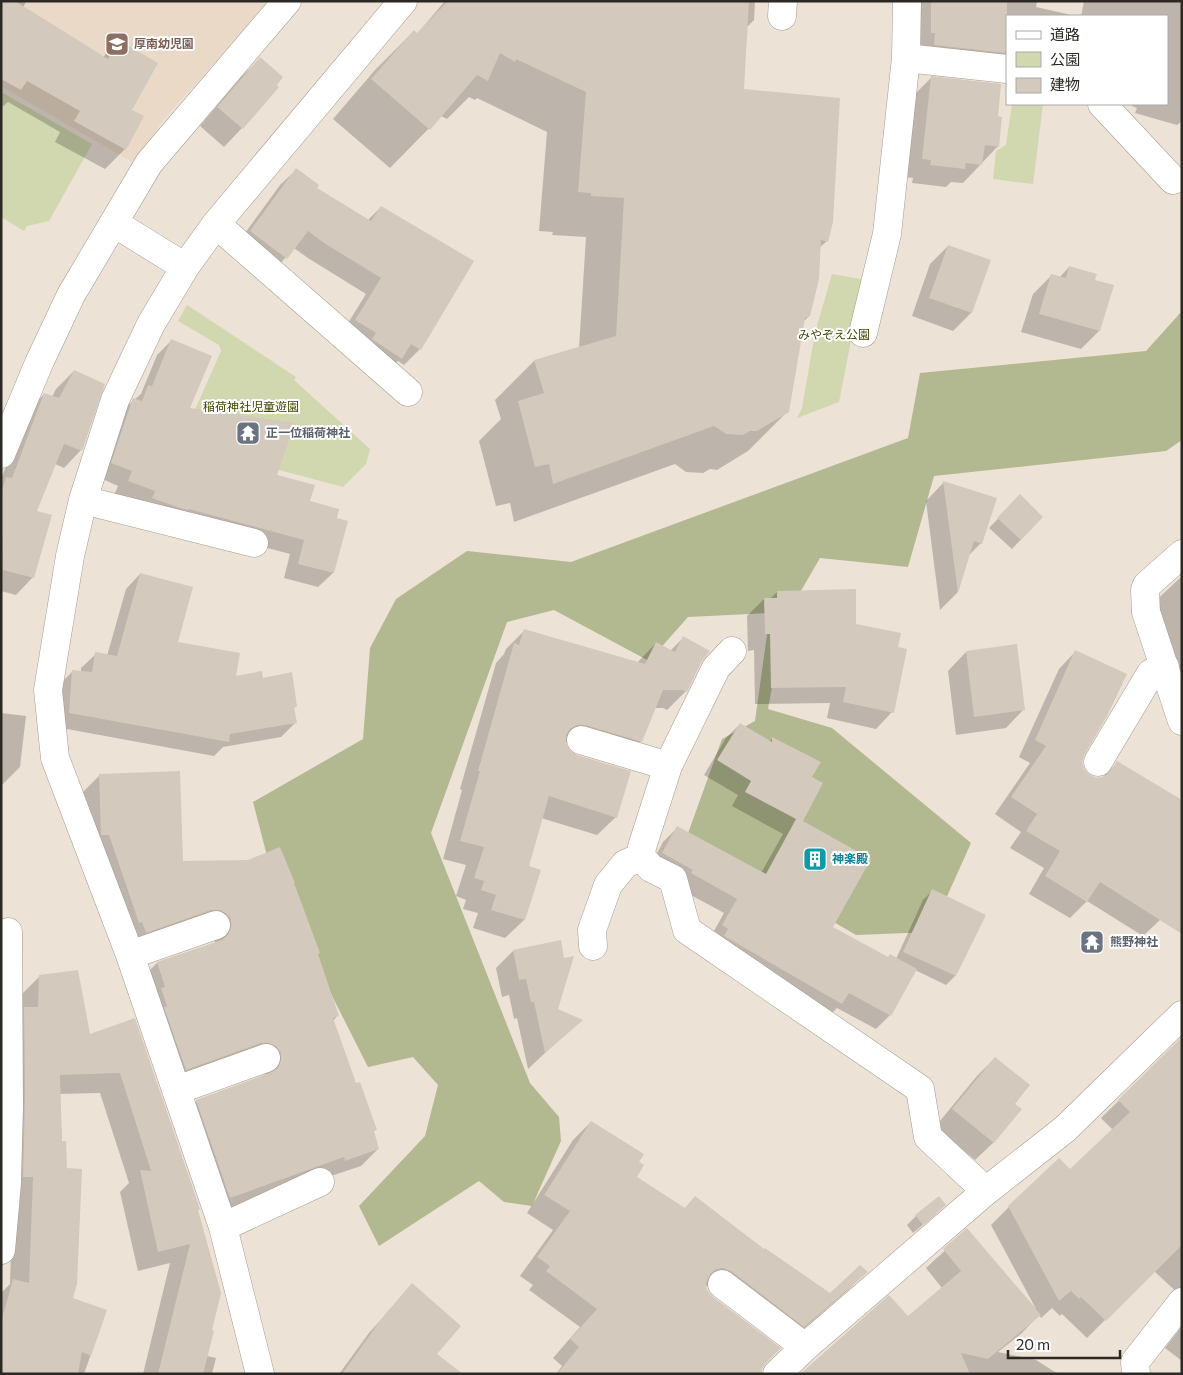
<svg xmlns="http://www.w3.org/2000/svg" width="1183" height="1375" viewBox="0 0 1183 1375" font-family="Commissioner,'Noto Sans JP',sans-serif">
<rect width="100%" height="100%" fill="#ede2d6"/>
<path fill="#e9d9c6" d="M1,1H270L164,119L135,160L132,162L1,86Z"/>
<path fill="#d1d7af" d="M1,92L92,144L49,221L27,226L24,231L1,217Z
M1012,104H1043L1033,184L993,179L996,151L1006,145Z
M832,274L866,280L854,325L839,402L797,418L802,408L815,333Z
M187,305L296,377L294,380L370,449L366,464L343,487L264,466L182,439L221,351L219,345L178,321Z"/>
<path fill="#b2b88f" d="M1182,311V440L1166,451L934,476L908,567L820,558L784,620L768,709L832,728L971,843L931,932L856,935L687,836L722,739L755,721L770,613L688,617L649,661L554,610L507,622L431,833L530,1083L559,1117L561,1141L532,1206L504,1202L479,1181L379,1246L359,1206L425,1136L438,1085L413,1057L368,1067L273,879L253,802L363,739L370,648L396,599L467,551L571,562L908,438L920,373L1146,351Z"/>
<path fill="#0003" d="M1,1H26L23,8L103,57L118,42L125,149L105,169L55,142L60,132L8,102L1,108Z
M445,1H755L754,20L746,28L742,90L827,241L819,248L809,316L803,322L788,411L748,451L717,470L710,469L703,473L686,472L675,464L514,522L510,503L496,506L479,441L501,419L495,400L534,361L579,348L586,237L552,235L553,232L539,231L547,132L477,98L475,100L469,97L447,119L441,116L390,168L333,119L375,70L414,31L417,34Z
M913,1H1037L1036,7L1076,16H1007V74L916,63Z
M1084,1H1182V121L1177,125L1135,113L1137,108L1132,106V104H1167V16H1081Z
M260,59L277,87L242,128L224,147L200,126L241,77Z
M931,78L997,117L998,146L963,183L951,182L946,187L912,183L913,178L904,177L913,96Z
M296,170L315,189L368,220L381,207L472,262L420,349L404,365L398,361L386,374L340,336L366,294L308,258L294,248L271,274L235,247L280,185Z
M948,246L990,261L971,313L953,331L912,316L930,264Z
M1069,267L1094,281L1099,331L1081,349L1021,332L1033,294L1051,276L1059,278Z
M171,341L189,409L309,502L336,519L346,522L333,573L318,587L284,578L290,554L174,523L114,495L118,486L98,477L119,413L141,394L157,355Z
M74,371L81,450L64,468L55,464L35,512L33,577L16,595L1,591V479L27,412L44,394L52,397L56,389Z
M944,482L981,543L968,556L957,593L940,610L926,501Z
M1020,496L1042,517L1012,549L989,528Z
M140,574L177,643L235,677L262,679L296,706L293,709L295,723L281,737L223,747L214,756L56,727L58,686L73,671L81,672V668L96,654L107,656L126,589Z
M1182,576V675L1164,655L1173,646L1149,619L1147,609Z
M777,592L897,648L892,712L876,729L827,718L830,703L755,704L754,650L748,651L747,616L764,599H770Z
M524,631L637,663L656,643L670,651L683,638L701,660L686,691L667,710L663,708H654L641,741L622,760L564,742L616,817L597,835L541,818L528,866L540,870L524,920L505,938L473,928L478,913L463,909L466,900L456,896L466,865L443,859L462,790L460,789L496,663L504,654L506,649Z
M966,652L1024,709L1006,728L956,735L948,671Z
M1075,652L1083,754L1081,762L1084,771L1089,776L1097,779L1102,778L1117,763L1160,920L1143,936L1087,901L1070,918L1029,894L1044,868L1010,848L1021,832L995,814L1030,763L1019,757L1059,669Z
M1,713L26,716L20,767L2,785Z
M740,724L769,742L773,738L810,778L801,822L831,927L887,958L896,959L923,900L932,891L984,916L955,976L946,985L915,970L890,1015L876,1029L837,1008L827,1018L709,940L724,913L678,888L649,868L663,842L677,828L761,873L783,834L732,806L738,795L704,775L726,738Z
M100,775L182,863L316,954L338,1015L333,1021L355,1085L375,1130L373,1133L378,1149L361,1166L328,1177L327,1173L213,1214L180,1118L197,1101L265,1076L264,1070L169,1086L140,980L157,963L215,943L214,938L129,949L85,852L83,792Z
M513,951L563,959L556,1010L580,1020L528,1069L517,1018L514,1019L509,995L502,997L496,968Z
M40,976L89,1036L134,1019L197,1210L207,1356L216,1358L212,1374H143L170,1263L138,1271L120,1192L129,1183L100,1093L59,1094L72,1299L106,1311L84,1374H1V1293L10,1284L19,997Z
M1182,1039V1297L1154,1271L1087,1338L1062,1314L1060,1316L1052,1308L1041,1318L1039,1315L1022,1333L998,1352L1036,1360L1058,1374H802L908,1318L942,1288L926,1268L967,1230L1036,1309L991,1225L1009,1207L1070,1171L1113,1130L1101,1118Z
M995,1058L1013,1104L1020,1109L993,1143L975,1160L935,1127L977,1076Z
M591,1122L638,1162L636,1177L684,1209L695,1198L764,1250L830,1294L866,1272L848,1290L786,1344L713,1289L706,1286V1290L764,1363L761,1370V1374H556L562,1366L553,1358L580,1327L529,1290L533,1285L520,1276L553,1230L527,1213L573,1140Z
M936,1214L913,1233L907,1225L916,1216Z
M412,1285L435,1355L424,1374H339L369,1333Z
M1182,1326V1361L1165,1348Z"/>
<path fill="#d3c9bc" d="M1,1H15L108,59L118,40L158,63L132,110L144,116L126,150L74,121L80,111L27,81L21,90L1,79Z
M448,1H749L744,89L840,98L833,222L828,242L821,240L819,279L810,316L805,318L789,412L757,431H750L743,435L726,434L714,426L553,484L549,464L535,467L518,401L544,393L534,360L616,336L624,198L591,196V193L578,192L586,92L516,59L515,62L500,53L488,81L477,75L430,130L371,79L414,30L417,33Z
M931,1H1007V51H1005V53L934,45L935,33H931Z
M260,57L283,77L277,85L279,87L243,129L217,107Z
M931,76L1001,84L998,116L1002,117L999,147L985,145L982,165L966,163L965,169L930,165L931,160L922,159Z
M296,168L319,185L317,188L371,221L381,206L474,261L421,350L411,344L402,359L372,339L376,333L355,320L381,278L324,243L308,231L287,259L250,231Z
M948,245L991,260L972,313L929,298Z
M1069,266L1097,274L1095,280L1114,285L1100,331L1039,314L1051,274L1066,278Z
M171,339L212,356L190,408L295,423L277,475L315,485L310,501L339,509L337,518L348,521L334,573L298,564L304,540L189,509L188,510L180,508L152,498L155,491L128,481L132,471L111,463L133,398L142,401L148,385L152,386Z
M74,370L105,384L82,451L64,444L37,511L52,515L34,578L3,570L1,494L6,477L12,478L44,393L59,398Z
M943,481L997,498L982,544L974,541L958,593Z
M1020,494L1043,517L1021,540L997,518Z
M140,573L193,587L178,642L240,653L236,676L262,671L263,678L292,672L297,706L294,707L297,723L230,734L229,742L69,713L72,670L92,672L95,652L117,656Z
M856,589V624L901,633L898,647L907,649L894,713L843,702L846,687L771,688L770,634H765L764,598H777V591Z
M524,629L645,664L656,642L675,652L683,636L710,651L702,661L687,692L682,690H663L642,742L585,725H577L570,729L566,735V743L570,751L577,755L631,771L617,818L549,796L529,866L541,870L525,920L491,910L496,895L481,890L484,881L474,878L484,847L460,841L480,771H478L514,643L519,645Z
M1017,644L1025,710L974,717L966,651Z
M1075,650L1127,674L1107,716L1085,754L1082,762L1085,770L1090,775L1097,778L1105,776L1111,770L1117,761L1182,800V934L1100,882L1087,902L1045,876L1060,851L1026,831L1037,814L1011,797L1046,746L1035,740Z
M740,723L772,742V737L821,762L812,777L823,783L803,821L871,859L833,927L888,957L890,954L917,969L891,1016L849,993L842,1004L724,936L728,929L722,925L737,899L691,873L693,870L662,853L677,826L766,874L796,819L745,792L751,781L717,760Z
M180,771L183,861L248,860L280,847L295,883H294L320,953L318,954L339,1016L333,1018L356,1083L360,1082L377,1130L374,1131L379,1149L345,1161L344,1157L230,1198L196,1100L272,1072L278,1068L281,1060V1053L276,1046L268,1043H261L186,1070L164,1007L167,1006L161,988L165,987L157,962L222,940L228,935L231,928V919L226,913L219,910H211L146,933L142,922L139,923L109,835H101L99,774Z
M932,889L986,915L956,976L903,952Z
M561,940L564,958L574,956L558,1009L583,1020L545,1053L534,1002H531L526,979L519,980L513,950Z
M78,970L90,1034L135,1018L200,1209L198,1210L221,1293L212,1330L214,1331L203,1374H158L190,1244L158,1252L140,1170L151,1171L120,1073L60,1075L62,1141H66L67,1168L82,1169L77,1284L73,1298L107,1310L91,1356L82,1352L78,1374H1V1322L13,1279L29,1283L33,1177H23L25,1093L24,1007H38L39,975Z
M1182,1037V1245L1106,1321L1081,1297L1079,1299L1071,1291L1059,1301L1008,1206L1059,1158L1070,1169L1130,1112L1118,1100Z
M995,1057L1030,1085L1015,1104L1022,1109L994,1143L952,1109Z
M591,1121L644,1154L639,1162L644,1165L637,1177L685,1208L695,1196L764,1249L765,1248L830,1293L860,1265L868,1272L804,1327L731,1271L723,1268L716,1269L710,1274L706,1283L707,1290L712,1296L781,1348L766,1363L762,1369V1374H557L579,1347L570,1339L597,1309L546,1271L550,1266L537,1257L570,1211L544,1195Z
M939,1196L946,1205L923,1225L915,1215Z
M967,1228L1041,1315L988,1359L961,1353L970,1374H800L889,1295L908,1316L961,1271L943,1249Z
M412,1283L461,1326L437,1354L463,1374H342L382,1318Z"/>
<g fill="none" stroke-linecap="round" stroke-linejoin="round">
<g stroke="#a59a8e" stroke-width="29">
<path id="minor" d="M782,16L783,1
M906,58L1007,69
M1102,104L1173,180
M114,223L185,267
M216,224L408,392
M863,333L887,234L906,58L907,1
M1,454L39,363L71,295L149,163L287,1
M83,500L254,543
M1182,554L1147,585L1145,590L1146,612L1182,721
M581,740L668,766L642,847L641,857
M1098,762L1151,673L1165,667
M668,766L716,668L732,651
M593,946L592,930L608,885L625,864L641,857L651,868L673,879L687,930L920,1089L928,1137L986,1191
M130,955L216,925
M177,1090L266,1058
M223,1227L320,1182
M1,1250L7,1183L9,1108L8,932
M722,1284L805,1347
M260,1374L223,1227L130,955L55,758L48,690L70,556L83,500L115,400L151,324L185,267L216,224L403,1
M777,1374L805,1347L986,1191L1065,1129L1182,1015
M1136,1374L1135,1362L1182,1302"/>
</g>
<use href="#minor" stroke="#fff" stroke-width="28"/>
</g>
<defs>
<g id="school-square" transform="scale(1.25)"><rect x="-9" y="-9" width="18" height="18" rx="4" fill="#8d6e63" stroke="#fff"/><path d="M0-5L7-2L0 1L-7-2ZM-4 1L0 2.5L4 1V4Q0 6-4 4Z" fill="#fff"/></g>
<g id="temple-square" transform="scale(1.25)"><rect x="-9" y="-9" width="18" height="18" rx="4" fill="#6b7280" stroke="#fff"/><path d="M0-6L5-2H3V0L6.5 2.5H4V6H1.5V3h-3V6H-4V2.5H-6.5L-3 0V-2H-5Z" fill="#fff"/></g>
<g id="building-square" transform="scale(1.25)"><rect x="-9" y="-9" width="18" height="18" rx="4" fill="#0f9aa8" stroke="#fff"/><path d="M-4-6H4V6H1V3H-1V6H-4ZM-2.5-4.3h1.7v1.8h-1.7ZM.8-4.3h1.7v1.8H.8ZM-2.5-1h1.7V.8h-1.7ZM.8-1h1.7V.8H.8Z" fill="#fff"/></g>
</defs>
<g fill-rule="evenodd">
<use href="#school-square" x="117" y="44"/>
<use href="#temple-square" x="248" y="433"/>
<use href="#building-square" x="815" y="859"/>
<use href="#temple-square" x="1092" y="942"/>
</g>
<g text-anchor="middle" stroke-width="4" stroke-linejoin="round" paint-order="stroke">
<g font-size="12" font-weight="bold" fill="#785e54" stroke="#fff" text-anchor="start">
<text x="134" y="48">厚南幼児園</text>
</g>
<g font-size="12" fill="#414700" stroke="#fff">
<text x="834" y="339">みやぞえ公園</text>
<text x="251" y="411">稲荷神社児童遊園</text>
</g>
<g font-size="12" font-weight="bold" fill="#5b616d" stroke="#fff" text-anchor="start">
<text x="266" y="437">正一位稲荷神社</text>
<text x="1110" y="946">熊野神社</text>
</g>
<g font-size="12" font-weight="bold" fill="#0d838f" stroke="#fff" text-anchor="start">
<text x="832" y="863">神楽殿</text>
</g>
</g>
<rect width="1183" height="1375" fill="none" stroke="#2c2823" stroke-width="5"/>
<rect x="1006" y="15" width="162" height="90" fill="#ffffff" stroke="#aba9a7"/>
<rect x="1016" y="31" width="25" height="8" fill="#ffffff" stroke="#aba9a7"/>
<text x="1050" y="40" font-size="15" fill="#2c2823">道路</text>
<rect x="1016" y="52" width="25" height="15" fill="#d1d7af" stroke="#aba9a7"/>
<text x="1050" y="65" font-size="15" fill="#2c2823">公園</text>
<rect x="1016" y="78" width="25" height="15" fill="#d3c9bc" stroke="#aba9a7"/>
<text x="1050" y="90" font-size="15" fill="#2c2823">建物</text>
<path d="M1008 1350v8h112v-8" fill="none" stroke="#2c2823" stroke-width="2.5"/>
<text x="1016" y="1350" font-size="15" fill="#2c2823" stroke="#ffffff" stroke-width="4" paint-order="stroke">20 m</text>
</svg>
